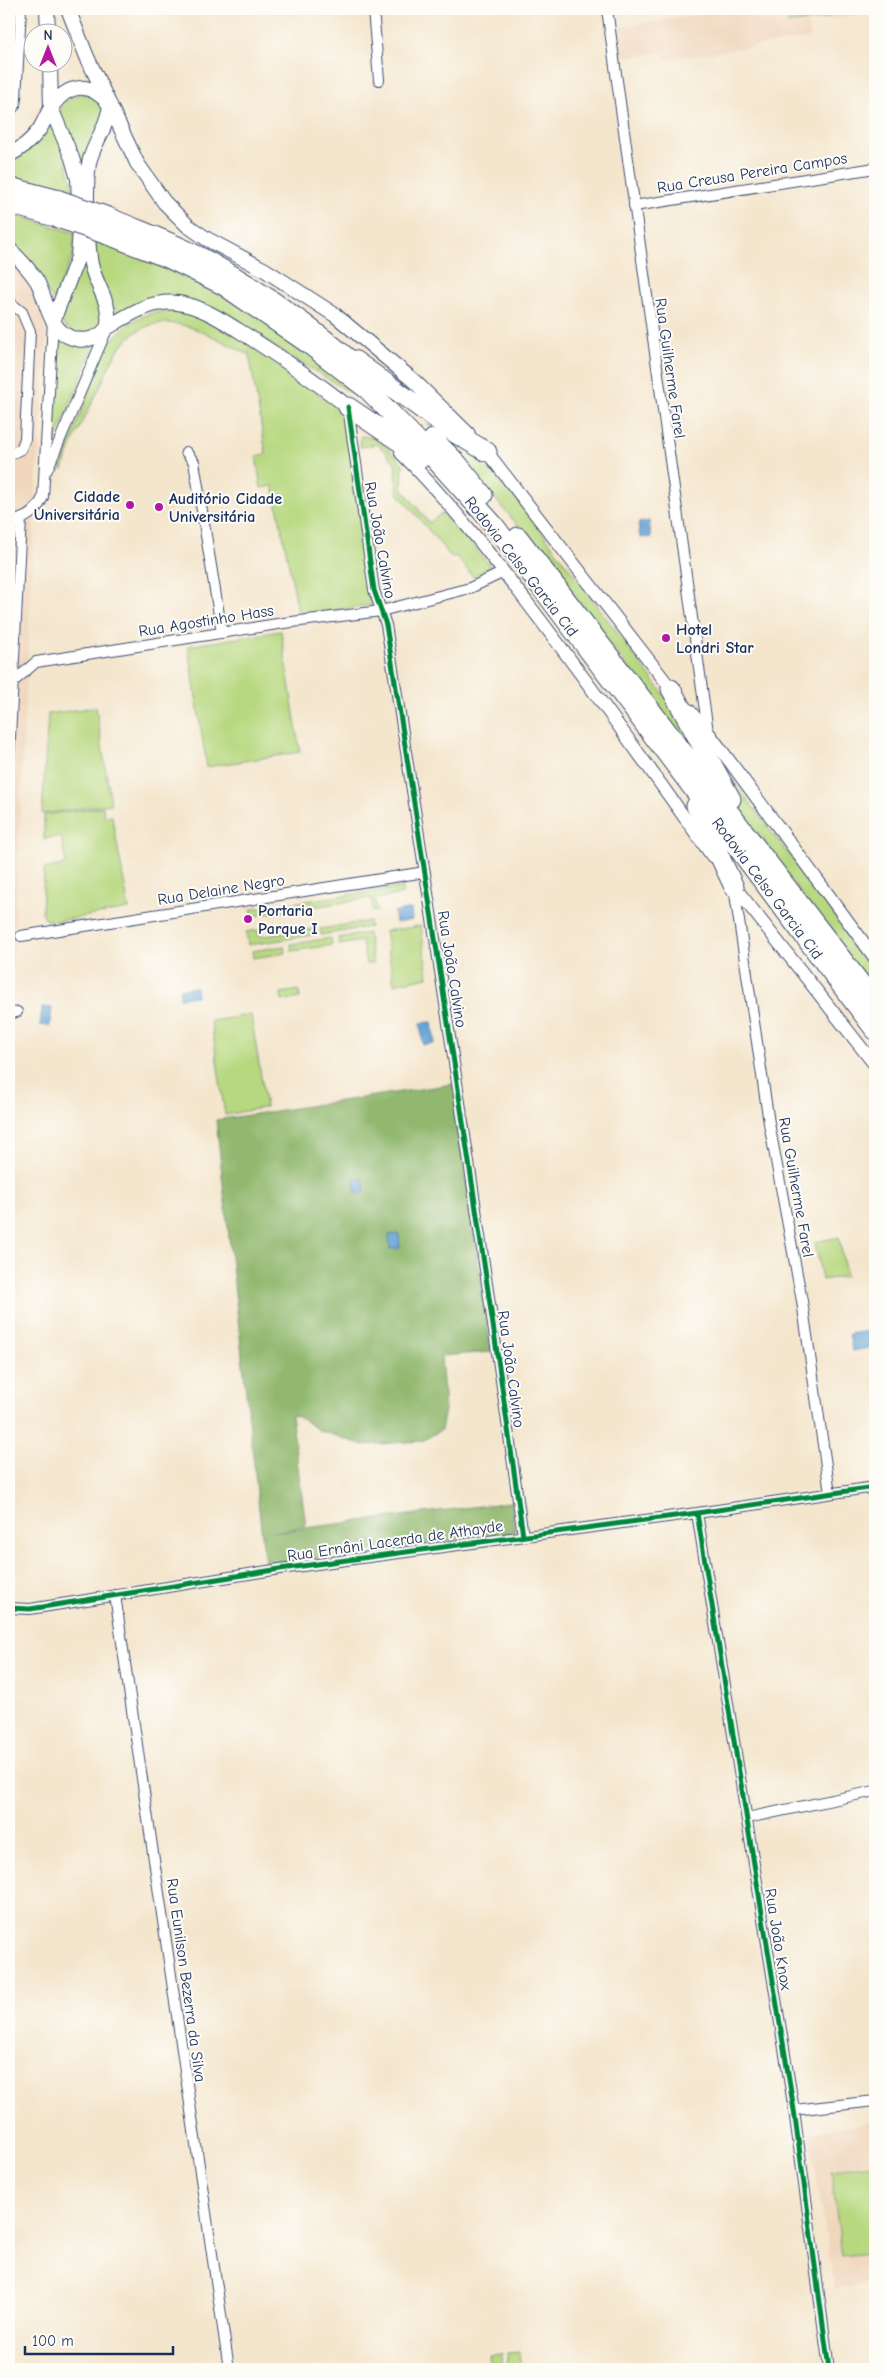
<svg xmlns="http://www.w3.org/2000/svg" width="884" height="2378" viewBox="0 0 884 2378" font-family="'Comic Neue',sans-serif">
<rect width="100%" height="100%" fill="#fdfcf7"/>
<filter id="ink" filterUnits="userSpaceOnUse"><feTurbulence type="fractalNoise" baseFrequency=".02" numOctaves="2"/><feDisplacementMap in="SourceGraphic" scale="10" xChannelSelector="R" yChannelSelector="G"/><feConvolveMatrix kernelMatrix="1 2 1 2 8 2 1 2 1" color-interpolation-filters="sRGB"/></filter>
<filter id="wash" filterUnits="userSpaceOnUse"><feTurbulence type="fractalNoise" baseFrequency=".0096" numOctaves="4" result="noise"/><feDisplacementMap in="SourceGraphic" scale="20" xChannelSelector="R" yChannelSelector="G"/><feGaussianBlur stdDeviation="1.12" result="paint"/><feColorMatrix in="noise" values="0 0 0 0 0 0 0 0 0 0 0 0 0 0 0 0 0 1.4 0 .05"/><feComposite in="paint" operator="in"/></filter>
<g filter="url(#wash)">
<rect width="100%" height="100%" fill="#f4e6cd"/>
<path fill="#f0d6bc" d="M735,9H875V12L808,23L810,38L665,60L663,52L620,58L615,28Z
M9,260L25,277L36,296L44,318L47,340L35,499L9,1036Z
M875,2121V2282L835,2289L809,2133Z"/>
<path fill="#b7d87f" stroke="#69846e" d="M786,9H829L830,17L788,24Z
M87,94L100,103L104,110L83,173L60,115C62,98 72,95 87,94Z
M51,124L62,144L75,194L9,176V163L23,154Z
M9,213L75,233L73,256L53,300L19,249L9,241Z
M95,240C178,271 271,313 335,375C342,381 353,388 356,396L235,322L194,301L115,317C115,304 108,295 102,283C96,270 94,254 95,240Z
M83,258L103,307L101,326L92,333L75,334L63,325L60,315Z
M170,311C218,317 258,352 297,379C312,390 329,400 345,411L372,605L299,615L273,486L261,488L256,456L266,454L249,353L247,354C207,334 160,301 122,345C111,358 105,377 97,393C85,418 70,443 63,470L61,469L66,451L106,348C122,325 141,311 170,311Z
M57,336L95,343L53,447L49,450Z
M426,422L476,453L509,488L683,720L728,797L525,534L457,454Z
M361,436L378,438L403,464L402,488L429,523L442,513L492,567L473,577L456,556L451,557L398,493L395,463L378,444L360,447Z
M281,631L300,752L207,767L188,646Z
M96,707L111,804L42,814L48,714Z
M732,779L875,969V981L867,983L745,818L734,793Z
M103,807L104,816H112L129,909L58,921L46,920L42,912L44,869L66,864L61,836L44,839V815Z
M402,887L403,894L375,899L377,911L373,912L371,898L253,916L251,909Z
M369,921L370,927L321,935L320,929Z
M421,926L428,977L394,984L385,931Z
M312,929L313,935L248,945L246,932L258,930L259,937Z
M368,933L373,963L366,964L362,941L339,945L338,938Z
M331,938L332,945L292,951L291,944Z
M284,946L285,953L253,958L252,951Z
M299,990L300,998L282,1001L281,993Z
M251,1015L266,1107L225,1115L211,1021Z
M839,1237L846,1276L822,1280L815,1242Z
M875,2165V2252L842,2256L831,2170Z
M519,2352L521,2369H508L507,2353Z
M502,2354L503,2369H491L489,2355Z"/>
<path fill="#91b86e" stroke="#567466" d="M453,1084L491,1352L441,1356L445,1410L441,1430L422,1441L363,1445L318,1430L298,1416L291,1415L306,1526L274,1532L511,1502L515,1532L265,1564L216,1120Z"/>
<path fill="#61a1d4" stroke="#3e6899" d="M649,521L651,537L640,538L638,523Z
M411,909L412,920L396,923L394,912Z
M196,987L197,996L180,998L179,989Z
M42,1007L52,1008L50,1026L40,1025Z
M432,1022L435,1043L423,1045L420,1023Z
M363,1178L365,1192L356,1194L354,1180Z
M399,1234L400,1248L390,1249L389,1235Z
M875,1330V1347L852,1351L849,1334Z"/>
</g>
<g filter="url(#ink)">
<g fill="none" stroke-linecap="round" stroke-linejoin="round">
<g stroke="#3c4a6f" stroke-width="12">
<path id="minor" d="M373,9L379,80
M607,9L708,732
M9,112L15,105L16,98L21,9
M634,206L875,168
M9,302L22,312L30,331L25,439L21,449L9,455
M348,407L374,590L386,625C434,928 481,1232 523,1536
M186,452L194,462L222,633
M47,470L107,329
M9,522C24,520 37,512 43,497L53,321
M13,682L36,662L284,623L381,611L470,588L504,572
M9,757L21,519
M734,887L769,1123L802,1301L830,1493
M21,936L425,872
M9,1014L17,1012
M697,1513L794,2110L829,2369
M115,1595L229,2369
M9,1608L30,1609L280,1569L697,1513L875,1487
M747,1818L875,1791
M794,2110L875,2101"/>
</g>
<g stroke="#3c4a6f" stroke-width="14">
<path id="tertiary" d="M487,452L676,695
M401,453C449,501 491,555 532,609C594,690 653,773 712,856
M689,710L708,732L875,958
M730,881L875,1065"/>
</g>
<g stroke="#3c4a6f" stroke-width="16">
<path id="secondary" d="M47,9L48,32
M68,9L87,57L137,163L164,202L188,226L207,239L265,270L335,315L414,381L468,434
M50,62L51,108L72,158L78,179L80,230L78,257L53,321
M9,155C21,149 31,141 39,130C44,123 47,113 52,106C70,82 91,82 110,105C108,125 96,140 90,159C85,178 87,236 90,258C92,283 114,302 107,328C92,346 65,343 53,321C46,309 44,294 37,281C29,269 20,259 9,249
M107,328C130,314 150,300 178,303C200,306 220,319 238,330C276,354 313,379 348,407"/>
</g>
<g stroke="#3c4a6f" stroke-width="21">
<path id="motorway" d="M9,187L59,200
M9,204L55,217
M108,217C140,231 175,243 206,260C262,291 315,329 363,371
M108,235L170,259L223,285L310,345L368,390L422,445L494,525L875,1030
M354,360L455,433L487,452
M348,407L400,442L420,459
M433,439L458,464L483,495
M518,537L875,1002
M671,689L731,799
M696,806L734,887"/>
</g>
<use href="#minor" stroke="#fff" stroke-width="10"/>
<use href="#tertiary" stroke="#fff" stroke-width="12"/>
<use href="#secondary" stroke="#fff" stroke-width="14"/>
<use href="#motorway" stroke="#fff" stroke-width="19"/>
<g stroke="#3c4a6f" stroke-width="21" stroke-linecap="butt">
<path id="motorway-bridge" d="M59,200L108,217
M55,217L108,235"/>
</g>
<use href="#motorway-bridge" stroke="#fff" stroke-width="19"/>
<g stroke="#fdfcf7" stroke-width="8">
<path id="cycleway" d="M348,407L374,590L386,625C434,928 481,1232 523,1536
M697,1513L794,2110L829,2369
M9,1608L30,1609L280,1569L697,1513L875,1487"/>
</g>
<use href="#cycleway" stroke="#00873e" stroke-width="5"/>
</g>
</g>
<g fill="#b5179e" stroke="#fdfcf7" stroke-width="2">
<circle cx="130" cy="505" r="5"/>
<circle cx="159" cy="507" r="5"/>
<circle cx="666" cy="638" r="5"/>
<circle cx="248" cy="919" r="5"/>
</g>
<g text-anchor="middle" stroke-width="4" stroke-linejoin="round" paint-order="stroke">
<g font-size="16" fill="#1b2f5e" stroke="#fdfcf7">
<text transform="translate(752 172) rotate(-9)" y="6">Rua Creusa Pereira Campos</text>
<text transform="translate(671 368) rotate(82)" y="6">Rua Guilherme Farel</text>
<text transform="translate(381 540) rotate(80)" y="6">Rua João Calvino</text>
<text transform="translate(522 566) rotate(52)" y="6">Rodovia Celso Garcia Cid</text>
<text transform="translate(206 620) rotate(-9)" y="6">Rua Agostinho Hass</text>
<text transform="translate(768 888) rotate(53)" y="6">Rodovia Celso Garcia Cid</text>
<text transform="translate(221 889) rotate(-9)" y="6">Rua Delaine Negro</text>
<text transform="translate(453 969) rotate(81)" y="6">Rua João Calvino</text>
<text transform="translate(797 1187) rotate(80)" y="6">Rua Guilherme Farel</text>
<text transform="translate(512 1369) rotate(82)" y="6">Rua João Calvino</text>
<text transform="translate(395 1540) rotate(-8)" y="6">Rua Ernâni Lacerda de Athayde</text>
<text transform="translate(779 1939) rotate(81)" y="6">Rua João Knox</text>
<text transform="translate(187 1980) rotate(82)" y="6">Rua Eunilson Bezerra da Silva</text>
</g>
<g font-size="16" font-weight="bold" fill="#1b2f5e" stroke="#fdfcf7" text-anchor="start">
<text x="120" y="502" text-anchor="end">Cidade<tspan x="120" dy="18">Universitária</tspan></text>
<text x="169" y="504">Auditório Cidade<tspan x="169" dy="18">Universitária</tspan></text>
<text x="676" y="635">Hotel<tspan x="676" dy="18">Londri Star</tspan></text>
<text x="258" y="916">Portaria<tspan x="258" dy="18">Parque I</tspan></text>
</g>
</g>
<rect width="884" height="2378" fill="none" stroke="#fdfcf7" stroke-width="30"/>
<g transform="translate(48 48)"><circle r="24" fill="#fdfcf7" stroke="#a3aaba"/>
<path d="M0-4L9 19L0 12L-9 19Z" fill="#b5179e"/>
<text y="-8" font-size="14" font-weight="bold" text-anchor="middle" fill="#1b2f5e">N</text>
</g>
<path d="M25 2346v8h148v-8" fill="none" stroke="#1b2f5e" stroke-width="2.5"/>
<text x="32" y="2346" font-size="15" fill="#1b2f5e" stroke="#fdfcf7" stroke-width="4" paint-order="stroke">100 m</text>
</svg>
